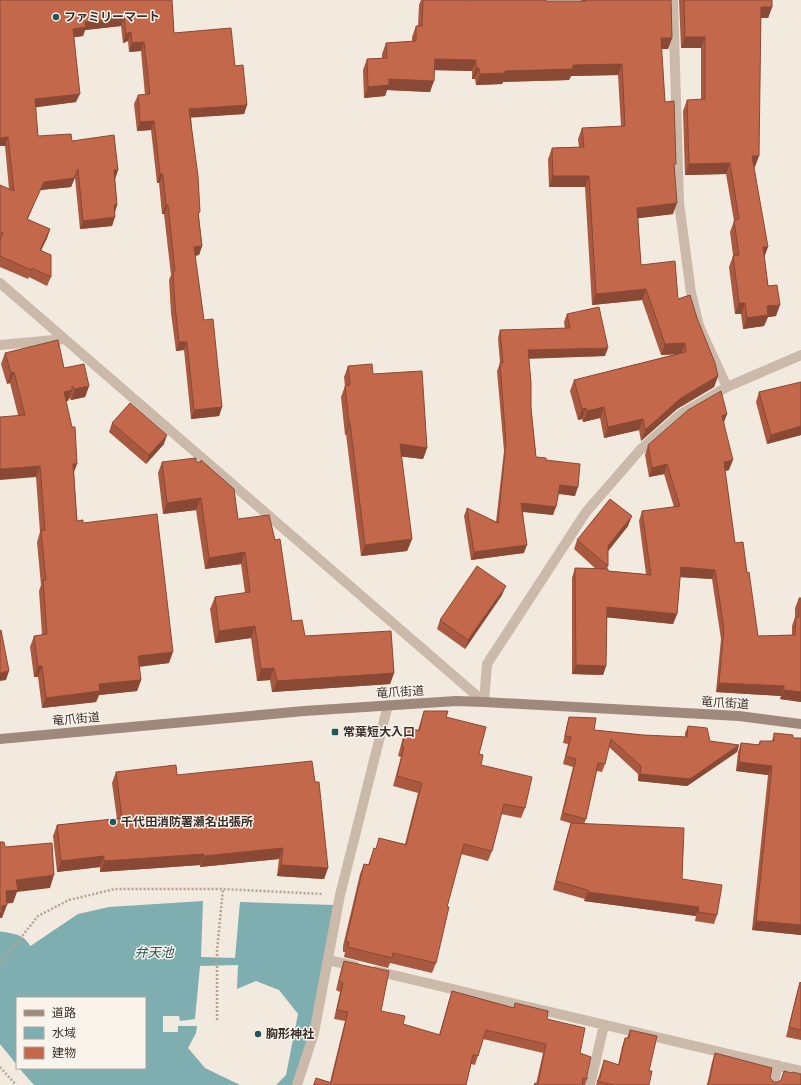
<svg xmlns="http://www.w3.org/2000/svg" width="801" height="1085" viewBox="0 0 801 1085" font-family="'Archivo Narrow','Noto Sans JP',sans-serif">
<rect width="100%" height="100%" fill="#f2e9df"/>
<path fill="#7eaeaf" d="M203,901L201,957L235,958L240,902L334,905L311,1030L292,1085H276L286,1075L298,1014L279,990L256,981L237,989L238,965L200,966L195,1019L180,1021L179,1016H163V1032H178V1026H197L196,1033L188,1048L205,1068L240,1085H34L19,1068H145V998H17V1065L0,1044V971L10,956L29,947L78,914L109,907Z"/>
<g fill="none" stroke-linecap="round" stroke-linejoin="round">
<path stroke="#7eaeaf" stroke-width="45" d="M0,954L10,956"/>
<path stroke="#b7a394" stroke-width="2.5" stroke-dasharray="2 2" stroke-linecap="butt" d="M0,964L38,916L69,900L115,889H223L322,894
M217,1020V950L223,889
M0,1067L16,1085"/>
<path stroke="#cbb9aa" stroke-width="10" d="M673,0L679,203L691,293L699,326L727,387
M0,283L484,702L487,664L586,512L640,450L681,414L727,387L801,355
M0,345L65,339
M328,960L355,966
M376,971L801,1071
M297,1085L314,1033L340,895L388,705
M590,1085L604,1025
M773,1085L778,1065"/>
<path stroke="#9f887c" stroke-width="10" d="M0,739L304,711L456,701L484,702L739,716L801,724"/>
</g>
<path fill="#a95940" d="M0,0H172L174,33L235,66L247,105L244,114L191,117L199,216L202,246L199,255L195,256L204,320L222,407L219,416L191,419L184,350L176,351L171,313L169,280L171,275L164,214H162L159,183H157L151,130L137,131L134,104L138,95H145L141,51L129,52L128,41L123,43L121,26L85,30L83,36L74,37L76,102L35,107L38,136L72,141L118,170L115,179L117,205L115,212L112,226L80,229L75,178L71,187L40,190L27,220L50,229L47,238L41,250L51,277L47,286L29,277L28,279L0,267V185L9,189L5,146Z
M421,0H467V1H581V0H671L672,38L668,49H661L665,102L674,168L673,214L638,218L641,265L678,299L697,318L718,376L714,387L677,409L641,441L639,430L604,438L600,418L583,422L582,419L578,420L570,391L574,380L676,354L661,355L642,300L592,305L585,187H549L548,159L552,148L579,147L578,139L582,128L621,126L618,75L571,76L569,80L503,82L502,84L476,85L475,79H472V71L434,70L430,92L387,90L385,96L364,98L363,70L367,59L382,58V54L386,43L412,41V37L416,26H418L419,5Z
M679,0H772V7L768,18H761L755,167H754L768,286L776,316L768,317L764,326L743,329L741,314H735L729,267L733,256V255L730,232L734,221L726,174L685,175L683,111L687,100H701V48H681Z
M567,314L605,356L529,358L531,408L536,457L546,460L575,496L558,494L553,515L523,512L524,553L471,560L464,516L467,508L496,522L504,451L497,371L500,363L498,338L500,330L565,329L564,322Z
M5,353L64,368L89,386L85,397L71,400L69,398L68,401H66L74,472L77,521L83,523L169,663L139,667L141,680L137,691L99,695L96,702L42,708L38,677H34L30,647L34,636L42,635L39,591L41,585L37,542L40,532L36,477L18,415L10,383L7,384L1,364Z
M348,366L373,374L427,448L423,459L401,456L412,539L407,551L361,556L346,434L345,435L341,397L345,386L344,377Z
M801,382V435L767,444L756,402L759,392Z
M727,414L724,422L729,470L725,471L735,543L747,573L758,636L792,635V626L795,617V608L799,598L801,702L780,699L781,696L716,692L721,639L712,579L680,577L677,614L673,624L607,617L606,666L603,675L572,674V578L575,568L596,569L574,549L577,540L628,526L608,551V566L607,569L608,571L646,574L639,521L642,511L674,507L664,474L649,477L645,455L648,445Z
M112,423L164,444L146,464L109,432Z
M201,460L238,519L292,621L305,636L394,673L390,684L272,692L270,680L257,681L251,638L215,643L210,609L215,597L245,593L241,564L205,569L196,510L163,514L158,473L162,462H201Z
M502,595L465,649L437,629L440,620Z
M424,711L446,717L479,754L481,765L525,808L521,818L501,814L492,851L488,861L461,854L447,907L436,963L432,973L390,963L388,968L344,957L345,952H343V946L360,874L364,864L368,865L374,848L376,849L379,838L405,844L418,793L393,786L401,757L398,756L403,737L407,727L418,730Z
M569,717L594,730L643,735L685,737V733L688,726L710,741L739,745L737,752L687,786L638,781V774L609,747L605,764L602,772L597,771L586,819L584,824L682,879L717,915L714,924L695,921L696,916L584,901L585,899L553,890L568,832L571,823L573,824L560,820L573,767L563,764L568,744L563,743L567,724Z
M774,733L793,738H801V935L752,930L768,775L736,771L738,752L741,743L758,745L760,741H772Z
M116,772L315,782L328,868L324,879L277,876L279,859L200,867V865L100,872V867L57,872L53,836L57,825L117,819L112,783Z
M344,961L381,1011L403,1024L439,1035L449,1000L452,991L514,1008L515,1003L547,1019L580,1053L587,1075V1079L585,1085H534L536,1084L543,1053L483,1039L475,1065L471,1064L466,1085H313L316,1078L330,1082L345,1021L334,1019L340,992L336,990L341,970Z
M800,982L801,983V1040L786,1037L797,992Z
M630,1030L649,1071V1085H596L604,1060L618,1065L622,1047L625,1038H627Z
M715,1053L770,1078L774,1082H778L791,1073L801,1085H707L712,1062Z"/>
<path fill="#894934" d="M761,7H772L768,18H757Z
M124,17L121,26L85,30L83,36L69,38L73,29L85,22Z
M131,32L128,41L123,43L126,34Z
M685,37H705L701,48H681Z
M661,38H672L668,49H657Z
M144,42L141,51L129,52L132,43Z
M435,59L476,60L472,71L431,70Z
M622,64L618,75L571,76L569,80L503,82L502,84L476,85L480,74L505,71L573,65Z
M476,68H479L475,79H472Z
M389,79L434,81L430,92L387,90L385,96L364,98L368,87Z
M80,94L76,102L31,108L35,99Z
M247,105L244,114L186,118L189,109Z
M154,121L151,130L137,131L140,122Z
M8,137L5,146H0V138Z
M752,156H759L755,167H748Z
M730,163L726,174L685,175L689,164Z
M78,169L71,187L40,190L24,228L27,219L44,182Z
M114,170H118L115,179Z
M160,174H163L159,183H157Z
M553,176H589L585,187H549Z
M677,203L673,214L633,219L637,208Z
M114,205H117L114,214Z
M166,205H168L164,214H162Z
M115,217L112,226L80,229L83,221Z
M50,229L47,238L37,259L40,250Z
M202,246L199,255L191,256L194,247Z
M763,247H768L764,258Z
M646,289L642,300L592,305L596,294Z
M739,303H745L741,314H735Z
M780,305L776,316L768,317L764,326L743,329L747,318L767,306Z
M179,342H187L184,350L176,351Z
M685,343L681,354L661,355L665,344Z
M608,348L605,356L525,359L528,350Z
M14,372L10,383L7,384L11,373Z
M718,376L714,387L677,409L641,441L645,430L681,398Z
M89,386L85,397L71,400L75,389Z
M72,390L68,401L60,402L64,392Z
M222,407L219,416L191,419L194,410Z
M604,407L600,418L583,422L587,411Z
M586,408L582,419L578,420L582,409Z
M727,414L723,424L722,416Z
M643,419L639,430L604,438L608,427Z
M349,423H350L346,434L345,435Z
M801,426V435L767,444L771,435Z
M167,435L164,444L146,464L149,455Z
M400,444L427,448L423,459L396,456Z
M733,460L729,470L721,472L724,462Z
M73,464H77L73,475Z
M667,464L664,474L649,477L652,468Z
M40,466L36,477L0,480V469Z
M560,485L578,487L575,496L557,493Z
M201,498L196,510L163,514L167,503Z
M521,503L556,507L553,515L518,511Z
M632,516L628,526L605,555L608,546Z
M412,539L407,551L361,556L365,545Z
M527,545L524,553L471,560L474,552Z
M245,552L241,564L205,569L209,558Z
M681,567L715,570L712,579L678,577Z
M506,586L502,595L465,649L468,640Z
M607,607L677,614L673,624L603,617Z
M255,626L251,638L215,643L219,631Z
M173,652L169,663L134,667L138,656Z
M576,665L606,666L603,675L572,674Z
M38,666H42L38,677H34Z
M274,668L270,680L257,681L261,669Z
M9,671L6,680L0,681V673Z
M394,673L390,684L272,692L277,681Z
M141,680L137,691L99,695L96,702L42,708L46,698L99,684Z
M719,683L784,686L781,696L716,692Z
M784,690L801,692V702L780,699Z
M739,745L737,752L687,786L638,781L640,774Z
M739,762L772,766L768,775L736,771Z
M283,848L279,859L200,867L204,856Z
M204,854L200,865L100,872L104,861Z
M104,856L100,867L57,872L61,861Z
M281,865L328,868L324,879L277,876Z
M54,875L50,888L17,892L13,903L1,904L6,891L16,880Z
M588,892L699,907L696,916L584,901Z
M7,905L2,918H0V919V911L2,906Z
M756,921L801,925V935L752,930Z"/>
<path fill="#c4684b" stroke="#894934" d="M0,0H172L174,33L231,28L235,66L243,65L247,105L189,109L198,176L200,212L198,213L202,246L194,247L204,320L213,319L222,407L194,410L187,342H179L175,305L173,271H175L168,205H166L163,174H160L154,121L140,122L138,95L150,94L144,42L132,43L131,32L126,34L124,17L85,22L86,27L73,29L80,94L35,99L38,136L71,134L72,141L114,135L118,170H114L117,205H114L115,217L83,221L78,169L74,178L44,182L27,219L50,229L40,250L51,255V277L32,268L31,270L0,256V240L3,233L0,232V185L14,191L8,137L0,138Z
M423,0H467V1L472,0H546V1H586V0H671L672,38H661L665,102L674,101L676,164H674L677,203L637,208L641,265L675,261L678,299L690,295L697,318L715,363L718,376L681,398L645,430L643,419L608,427L604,407L587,411L586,408L582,409L574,380L686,352L685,343L665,344L646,289L596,294L589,176H553L552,148L584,147L582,128L625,126L622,64L573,65V69L505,71L506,73L480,74L479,68H476V60L435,59L434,81L389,79V85L368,87L367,59L387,58L386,43L416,41V26H422Z
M684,0H772V7H761L759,156H752L768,247H763L768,286L777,285L780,305L767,306L768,315L747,318L745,303H739L733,256L739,255L734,221L739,219L730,163L689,164L687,100L705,99V37H685Z
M599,307L608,348L528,350L531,382V408L536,457L546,458V460L580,464L578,487L560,485L556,507L521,503L527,545L474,552L467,508L498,523L506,443L500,363H503L500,330L570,328L567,314Z
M58,340L64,368L84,364L89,386L75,389L72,386V390L64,392L72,427H75L77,464H73L77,521L83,520V523L157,514L173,652L138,656L141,680L99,684L100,691L46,698L42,666H38L34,636L47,634L43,580H46L41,531L45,530L40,466L0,469V417L25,415L14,372L11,373L5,353Z
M372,364L373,374L422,371L427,448L400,444L412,539L365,545L350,423H349L345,386L350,385L348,366Z
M801,382V426L771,435L759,392Z
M721,391L727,414L722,416L733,460L724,462L735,543L743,542L747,573L749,572L758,636L795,635L796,617H799V598H801V692L784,690V686L719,683L724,629L715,570L681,567L677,614L607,607L606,666L576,665L575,568L608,569V571L651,575L642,511L680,506L667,464L652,468L648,445L688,410Z
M130,403L167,435L149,455L112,423Z
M196,458V462H201V460L234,489L238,519L269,515L275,540L280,539L292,621L302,620L305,636L391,631L394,673L277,681L274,668L261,669L255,626L219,631L215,597L250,592L245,552L209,558L201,498L167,503L162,462Z
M610,499L632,516L608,546V566L577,540Z
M477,566L506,586L468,640L440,620Z
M1,630L9,671L0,673V631Z
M424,711H448L446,717L486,727L479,754L483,755L481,765L532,777L525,808L504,804L492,851L464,844L447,907H449L436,963L393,953L392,958L348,947L349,942H346L347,936L364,864L369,865L374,848L376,849L379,838L406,845L422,783L397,776L404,747L402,746L407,727L419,731Z
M569,717L596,718L594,730L643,735L687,737L688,726L707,728L710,741L739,745L690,779L640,774L641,766L611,739L605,764L598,763L586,819L563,813L576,759L566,756L571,737L565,736Z
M774,733L793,735V738H801V925L756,921L772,766L739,762L741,743L760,745V741H774Z
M312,761L315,782H319L328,868L281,865L283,848L204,856V854L104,861V856L61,861L57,825L122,818L116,772L176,765L177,775Z
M571,823L684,828L682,879L722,885L717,915L698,912L699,907L588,892V890L556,881Z
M0,842H4L5,847L52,843L54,875L16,880L18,890L6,891L7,905L2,906V913H0Z
M344,961L389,971L381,1011L405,1016L403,1024L440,1035L452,991L514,1008L515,1003L548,1011L547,1019L585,1028L580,1053L591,1057L587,1075V1079L583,1078L582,1085H534L535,1083L538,1084L546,1044L486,1030L478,1056L473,1055L466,1085H314L316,1078L331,1083L348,1012L337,1010L343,983L339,981Z
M800,982L801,983V1030L789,1027Z
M630,1030L657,1036L649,1071H652L649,1085H614L597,1081L600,1078L604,1060L619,1065L625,1038H629Z
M715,1053L772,1068L770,1078L774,1082H778L781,1080L784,1071L791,1073L792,1072L801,1074V1085H707L708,1083H709Z"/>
<g fill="#1f565a" stroke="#faf3eb" stroke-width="1.5">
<circle cx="56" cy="17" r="4"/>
<rect x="331" y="728" width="8" height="8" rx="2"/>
<circle cx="113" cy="822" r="4"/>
<circle cx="258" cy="1034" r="4"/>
</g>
<g text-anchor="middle" stroke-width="3" stroke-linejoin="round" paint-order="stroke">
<g font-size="12" font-weight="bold" fill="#382e2a" stroke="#faf3eb" text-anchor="start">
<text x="64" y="21">ファミリーマート</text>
<text x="343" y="736">常葉短大入口</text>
<text x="121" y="826">千代田消防署瀬名出張所</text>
<text x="266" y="1038">胸形神社</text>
</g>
<g font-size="12" fill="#382e2a" stroke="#faf3eb">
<text transform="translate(400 692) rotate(-3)" y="4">竜爪街道</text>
<text transform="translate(725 703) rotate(4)" y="4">竜爪街道</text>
<text transform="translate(76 719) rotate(-5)" y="4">竜爪街道</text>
</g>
<g font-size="13" font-style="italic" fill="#1f565a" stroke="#faf3eb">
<text x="154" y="957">弁天池</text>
</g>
</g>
<rect x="16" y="997" width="130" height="72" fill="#faf3eb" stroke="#aca49e"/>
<rect x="24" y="1010" width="20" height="6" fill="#9f887c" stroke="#aca49e"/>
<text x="52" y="1017" font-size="12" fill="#382e2a">道路</text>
<rect x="24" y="1027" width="20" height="12" fill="#7eaeaf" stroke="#aca49e"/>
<text x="52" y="1037" font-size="12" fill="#382e2a">水域</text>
<rect x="24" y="1047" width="20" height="12" fill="#c4684b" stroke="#aca49e"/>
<text x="52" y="1057" font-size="12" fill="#382e2a">建物</text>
</svg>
